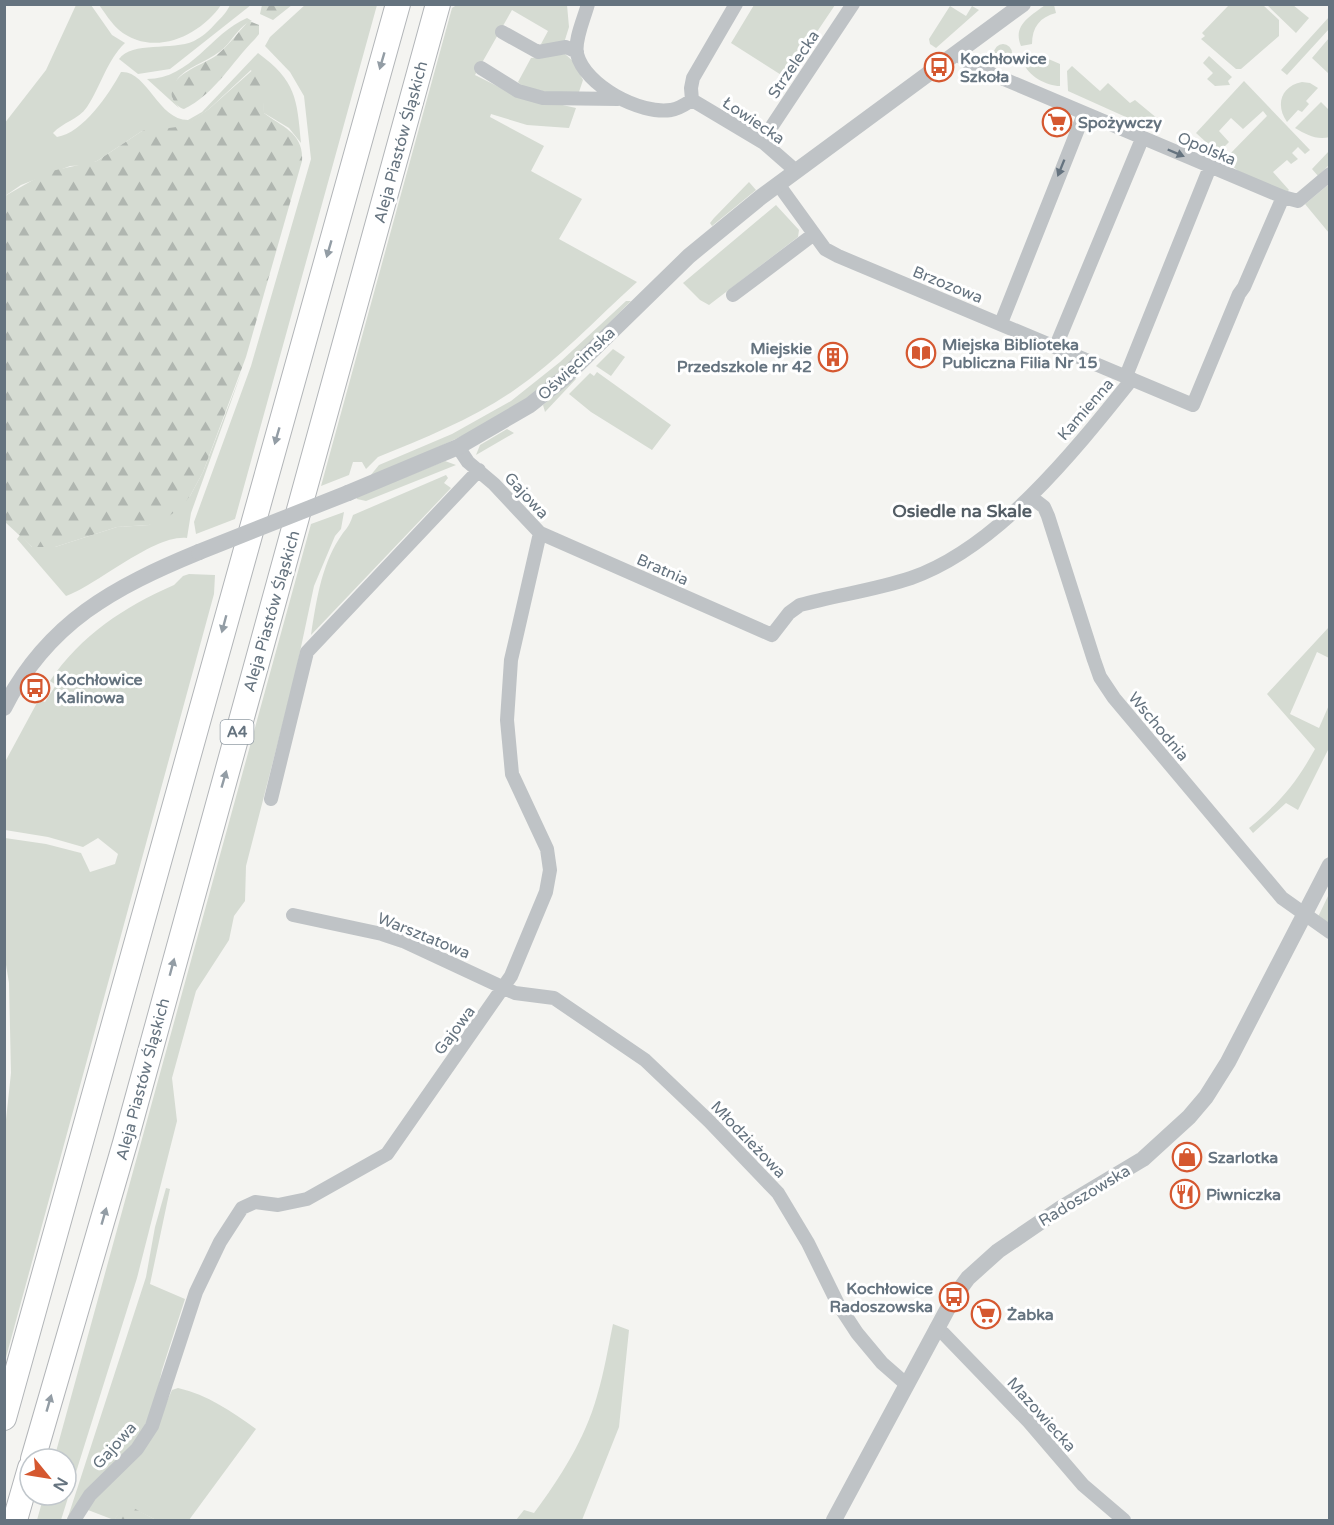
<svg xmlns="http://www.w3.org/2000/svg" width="1334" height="1525" viewBox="0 0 1334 1525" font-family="'Varela Round',sans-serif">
<defs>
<pattern id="forest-firs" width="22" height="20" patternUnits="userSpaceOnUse" patternTransform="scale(1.5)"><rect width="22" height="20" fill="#d5dbd2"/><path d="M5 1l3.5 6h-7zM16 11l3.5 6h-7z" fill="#b0b6b0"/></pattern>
</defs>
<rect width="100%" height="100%" fill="#f4f4f1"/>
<path fill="#d5dbd2" d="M306,4L377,5L235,519L196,534L194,522L251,366L311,159L304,96L290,72L265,46L270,37Z
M458,4L567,5L569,27L564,43L545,46L541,44L548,31L512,10L475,75L513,94L576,108L569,128L527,125L491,114L490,117L544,146L531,171L582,199L559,239L637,282C597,318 558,360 513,391C472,419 425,438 378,457L366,469L362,462H353L349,475L321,486L452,8Z
M76,5H91L112,35L125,43C107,60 101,86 87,107C78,120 63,122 53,133L57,137C83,133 109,94 121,72C147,70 158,120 188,120L202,112L258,53C296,81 297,98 301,143L289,128L264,113L262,91L251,70L209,109L184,127L142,131L97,161L86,165L70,166L21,185L5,196L4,124L46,70Z
M99,5H221C200,36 153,58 119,30C111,23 105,13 99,5Z
M230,5H251L170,69L138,74L119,59C132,41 172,51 194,41C202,37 210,30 216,23C221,18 227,12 230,5Z
M754,5V4L835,5L786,78L731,43Z
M1045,5H1054L1056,13C1040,17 1032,27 1032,44L1021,46C1012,25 1031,16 1045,5Z
M1229,5H1263L1279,20V36L1241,69H1236L1201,39L1205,36L1202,33Z
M1267,5H1293L1309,18L1296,33Z
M950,6L966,16L972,6L979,10L936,48L930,44L929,39Z
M1329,17V29L1287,75L1281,70Z
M247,18L252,21C241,24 233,39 225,47C212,60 193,64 180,76C174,82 174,90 172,98L179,108L147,79C191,79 211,33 247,18Z
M1329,38V74L1312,58Z
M994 53a9 9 0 1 1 18 0a9 9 0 1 1-18 0Z
M565,54L573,61L583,80L579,92L562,96L522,86L518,82L531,58Z
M1037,54L1060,64V86C1047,86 1027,76 1023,61Z
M1209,56L1232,77L1228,81L1230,85L1215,86L1207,79L1213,73L1203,63Z
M1072,66L1100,91L1108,83L1130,103L1135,100L1158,119L1148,127L1068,91L1067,71Z
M1244,81L1310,150L1305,154L1298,147L1292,153L1298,159L1291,164L1287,160L1273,172L1289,190L1286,193L1238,171L1225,159L1267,116L1263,111L1243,129L1231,118L1219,131L1229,142L1218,153L1196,133Z
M1302,82L1310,83L1318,88L1306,101L1309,104L1302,112L1298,110L1287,122C1275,105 1281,86 1302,82Z
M1321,102L1329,110L1330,137C1316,140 1307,135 1295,128Z
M1329,151V165L1318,176L1312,169Z
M749,182L756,190L712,226L710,223L714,218Z
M1329,184V233L1305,204Z
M776,205L799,230L798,237L709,305L700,300L683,283Z
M626,301H631C595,337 559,377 516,406C470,436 420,455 370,476L379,465L452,434L511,401L560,362Z
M613,349L625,357L611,376L596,366Z
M242,371L191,513L187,538C154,534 96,586 66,596L17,539L20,535L32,547H55L117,527L149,525L190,496L203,472Z
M597,372L671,425L652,450L591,412L569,394L590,373L594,376Z
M575,378L576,379L545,412L543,405Z
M507,429L514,433L476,455L480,445Z
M445,461L456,465L366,501L357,499L356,497Z
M446,475L448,478L444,483L451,488L311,635C316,603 321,567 339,539C345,529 349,528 353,515Z
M344,512L341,529L335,536L314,586L294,680L246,866L245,901L234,916L229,940L196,991L172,1078L177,1121L137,1278L61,1520H37L44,1495H66V1459H54L311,524Z
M189,574L215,575L214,594L5,1361L4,1138L11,1073L9,983L4,953L5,838L46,844L81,853L90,872L115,864L118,854L98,838L83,847L48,837L5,830V762L39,699L45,702L56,685L50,681C81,635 124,607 174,585L183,576Z
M1329,627V658L1317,652L1290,714L1319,728L1329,705V748L1298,810L1286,803L1253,833L1249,828C1281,801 1295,785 1315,749L1267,694Z
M1329,894V927L1317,919Z
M166,1188L170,1189L150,1284L185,1299L162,1370L154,1406L139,1437L67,1520L146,1277L155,1227Z
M613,1324L629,1330L619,1427L582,1520H516L524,1510L534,1513C560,1478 585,1439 597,1396C604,1373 608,1348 613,1324Z
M178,1388C208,1395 231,1411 256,1429L189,1520H156L126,1505L114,1520L88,1510L99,1491L154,1431L172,1390Z"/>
<path fill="url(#forest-firs)" d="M262,5V4L292,5L273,20L260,14Z
M249,21L259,25V34L255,39C231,63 215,94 184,109C179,108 174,103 172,97C167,74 204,65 217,55C229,45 238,32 249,21Z
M256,67L263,78L264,113C282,127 304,133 302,161L246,357L203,472L190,496L179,509L162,521L149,525L117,527L55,547H32L5,522V196L47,172L97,161L142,131L158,125L169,128L184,126L209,109Z
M125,1504H126L156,1520H114Z"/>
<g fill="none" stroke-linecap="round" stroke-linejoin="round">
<g stroke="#b2b5b8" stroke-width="26">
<path id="motorway" d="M4,1418L398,4
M33,1459L125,1143L438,4
M15,1520L30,1468"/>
</g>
<path stroke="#bfc3c6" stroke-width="14" d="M588,4C584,19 574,40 577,54C585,86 641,115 671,110C679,109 686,104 692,100
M736,4L693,78L691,88L692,100L764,143L796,171
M502,32L538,52L566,47L577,52
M957,54L973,66L1283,197L1298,201L1330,174
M481,68L518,91L543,98L618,99
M764,143L770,129L853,4
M778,184L825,249L838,256L1193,405L1239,294L1244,287L1283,197
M733,295L814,234
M1001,323L1084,114
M1056,346L1142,139
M1126,376L1210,167
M1031,497L1044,507L1048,516L1094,660L1100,677L1114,698L1282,898L1330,932
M540,533L772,635L789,613L800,605C837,595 875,590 911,578C998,548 1076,449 1132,379
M271,799L307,652L479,470
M293,915L382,934L403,941L515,993L554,998L645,1060L709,1121L778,1193L808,1243L838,1304L857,1333L882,1363L906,1384
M936,1329L944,1334L1029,1422L1083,1485L1124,1520
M74,1520L90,1495L137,1449L152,1426L196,1292L220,1242L242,1208L255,1202L278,1205L307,1199L387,1154L511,976L546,892L550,870L547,849L512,774L507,720L511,660L540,533L494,484L468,462L458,447"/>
<path stroke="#bfc3c6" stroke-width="16" d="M348,493L458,447L530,405L564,378L689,256L761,197L1023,4
M4,708C48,622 114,587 199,552
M834,1520L954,1297L968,1278L998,1251L1061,1208L1143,1159L1189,1117L1206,1097L1228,1062L1330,865"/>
<use href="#motorway" stroke="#fff" stroke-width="24"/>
<path stroke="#bfc3c6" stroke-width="16" d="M199,552L348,493"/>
</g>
<defs><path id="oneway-solid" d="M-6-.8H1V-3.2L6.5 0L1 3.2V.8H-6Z" transform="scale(1.5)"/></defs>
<g fill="#939da5">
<use href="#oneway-solid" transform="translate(382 61) rotate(106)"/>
<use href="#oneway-solid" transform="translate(329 249) rotate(106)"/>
<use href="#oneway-solid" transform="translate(277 436) rotate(106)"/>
<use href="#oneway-solid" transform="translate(224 624) rotate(105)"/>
<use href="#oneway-solid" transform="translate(224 779) rotate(-74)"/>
<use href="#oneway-solid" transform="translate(172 967) rotate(-75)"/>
<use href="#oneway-solid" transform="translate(104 1216) rotate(-74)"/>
<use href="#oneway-solid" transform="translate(49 1403) rotate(-74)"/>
</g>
<g fill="#65737f">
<use href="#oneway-solid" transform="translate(1176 153) rotate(23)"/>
<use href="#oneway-solid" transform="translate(1061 168) rotate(112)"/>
</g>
<defs>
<g id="bus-ring" transform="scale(1.5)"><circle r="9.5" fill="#fff" stroke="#d55830" stroke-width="1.5"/><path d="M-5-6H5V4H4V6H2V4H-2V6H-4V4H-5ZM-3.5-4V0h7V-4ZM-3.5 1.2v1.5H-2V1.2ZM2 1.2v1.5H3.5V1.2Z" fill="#d55830"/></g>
<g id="supermarket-ring" transform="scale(1.5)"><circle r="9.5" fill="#fff" stroke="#d55830" stroke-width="1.5"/><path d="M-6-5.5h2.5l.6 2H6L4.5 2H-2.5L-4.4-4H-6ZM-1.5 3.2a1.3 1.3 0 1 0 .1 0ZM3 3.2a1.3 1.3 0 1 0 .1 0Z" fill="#d55830"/></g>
<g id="library-ring" transform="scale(1.5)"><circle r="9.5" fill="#fff" stroke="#d55830" stroke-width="1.5"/><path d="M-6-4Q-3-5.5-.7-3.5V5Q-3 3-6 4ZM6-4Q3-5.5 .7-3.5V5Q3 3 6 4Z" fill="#d55830"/></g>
<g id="building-ring" transform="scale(1.5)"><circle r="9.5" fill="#fff" stroke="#d55830" stroke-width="1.5"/><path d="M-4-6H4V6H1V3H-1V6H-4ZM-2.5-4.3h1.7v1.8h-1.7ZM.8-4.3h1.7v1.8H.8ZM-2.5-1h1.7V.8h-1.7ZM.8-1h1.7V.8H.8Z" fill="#d55830"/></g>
<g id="shop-ring" transform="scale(1.5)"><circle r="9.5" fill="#fff" stroke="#d55830" stroke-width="1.5"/><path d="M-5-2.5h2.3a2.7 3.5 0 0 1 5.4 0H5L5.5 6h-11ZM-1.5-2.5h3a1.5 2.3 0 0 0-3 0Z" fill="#d55830"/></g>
<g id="restaurant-ring" transform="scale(1.5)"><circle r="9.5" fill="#fff" stroke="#d55830" stroke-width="1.5"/><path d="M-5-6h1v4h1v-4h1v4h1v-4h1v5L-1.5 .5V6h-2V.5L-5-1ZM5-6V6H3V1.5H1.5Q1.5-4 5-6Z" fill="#d55830"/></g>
</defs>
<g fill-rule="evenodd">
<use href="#bus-ring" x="939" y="67"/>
<use href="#supermarket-ring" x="1057" y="122"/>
<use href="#library-ring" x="921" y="353"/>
<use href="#building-ring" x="833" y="357"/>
<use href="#bus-ring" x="35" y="688"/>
<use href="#shop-ring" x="1187" y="1157"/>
<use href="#restaurant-ring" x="1185" y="1194"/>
<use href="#bus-ring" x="954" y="1297"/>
<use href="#supermarket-ring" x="986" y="1314"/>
</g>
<g text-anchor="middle" stroke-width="6" stroke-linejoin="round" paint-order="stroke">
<rect fill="#fff" stroke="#939da5" stroke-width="1.5" x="220.5" y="720" width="33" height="24" rx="4.5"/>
<g font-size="15" font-weight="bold" fill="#65737f">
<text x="237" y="737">A4</text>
</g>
<g font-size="16" font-weight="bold" fill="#65737f" stroke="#fff" text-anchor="start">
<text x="960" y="64">Kochłowice<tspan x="960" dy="18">Szkoła</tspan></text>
<text x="1078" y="128">Spożywczy</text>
<text x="942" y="350">Miejska Biblioteka<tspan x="942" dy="18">Publiczna Filia Nr 15</tspan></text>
<text x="812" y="354" text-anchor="end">Miejskie<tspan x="812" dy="18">Przedszkole nr 42</tspan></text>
<text x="56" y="685">Kochłowice<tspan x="56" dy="18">Kalinowa</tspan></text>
<text x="1208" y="1163">Szarlotka</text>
<text x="1206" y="1200">Piwniczka</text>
<text x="933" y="1294" text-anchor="end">Kochłowice<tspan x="933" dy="18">Radoszowska</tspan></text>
<text x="1007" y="1320">Żabka</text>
</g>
<g font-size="16" fill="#65737f" stroke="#fff">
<text transform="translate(793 64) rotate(-56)" y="6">Strzelecka</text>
<text transform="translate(754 120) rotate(34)" y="6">Łowiecka</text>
<text transform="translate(400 142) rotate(-75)" y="6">Aleja Piastów Śląskich</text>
<text transform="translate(1207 148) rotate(23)" y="6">Opolska</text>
<text transform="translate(948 284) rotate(22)" y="6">Brzozowa</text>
<text transform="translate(576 363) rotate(-43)" y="6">Oświęcimska</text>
<text transform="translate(1085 409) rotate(-49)" y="6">Kamienna</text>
<text transform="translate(527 495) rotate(47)" y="6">Gajowa</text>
<text transform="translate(663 569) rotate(24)" y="6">Bratnia</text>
<text transform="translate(271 611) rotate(-74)" y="6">Aleja Piastów Śląskich</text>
<text transform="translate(1159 726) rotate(50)" y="6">Wschodnia</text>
<text transform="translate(424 935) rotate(22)" y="6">Warsztatowa</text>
<text transform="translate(454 1030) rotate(-53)" y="6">Gajowa</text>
<text transform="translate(142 1079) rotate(-75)" y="6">Aleja Piastów Śląskich</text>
<text transform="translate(749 1139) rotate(46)" y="6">Młodzieżowa</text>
<text transform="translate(1084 1195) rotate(-31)" y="6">Radoszowska</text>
<text transform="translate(1042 1414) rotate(48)" y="6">Mazowiecka</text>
<text transform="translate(114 1445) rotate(-48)" y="6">Gajowa</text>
</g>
<g font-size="18" font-weight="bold" fill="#535d65" stroke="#fff">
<text x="962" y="517">Osiedle na Skale</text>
</g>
</g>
<rect width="1334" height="1525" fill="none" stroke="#65737f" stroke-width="12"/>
<g transform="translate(48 1477) rotate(120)"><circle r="28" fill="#ffffff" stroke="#c1c7cc" stroke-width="1.5"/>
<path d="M0-4.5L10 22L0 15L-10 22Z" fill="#d55830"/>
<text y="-9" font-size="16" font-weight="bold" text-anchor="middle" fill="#65737f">N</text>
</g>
</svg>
